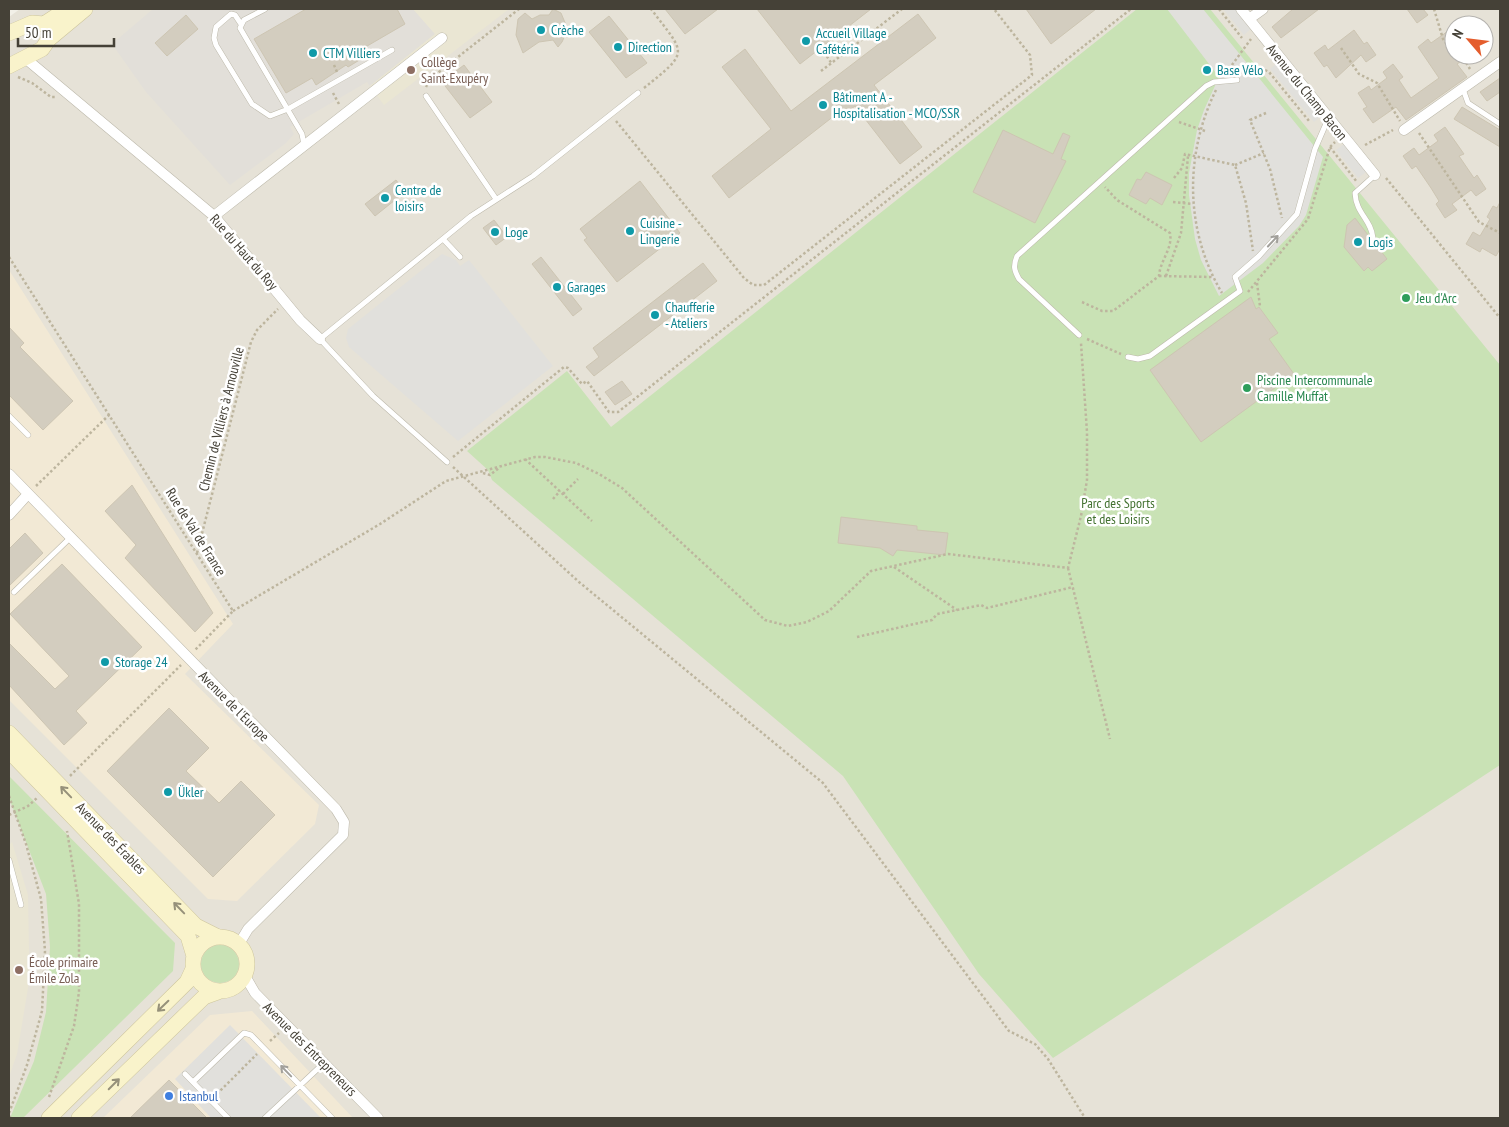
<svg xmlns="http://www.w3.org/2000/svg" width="1509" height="1127" viewBox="0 0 1509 1127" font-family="'PT Sans Narrow',sans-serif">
<rect width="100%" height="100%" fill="#f2f0e8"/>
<path fill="#e6e2d7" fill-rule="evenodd" d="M20,9H1500V1118H9V17ZM1454,25H1484V55H1454Z"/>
<path fill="#f2e9d5" d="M9,270L233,624L185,674L319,805L315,824L237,901L208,899L9,700Z
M252,1011L353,1118H103L210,1015Z"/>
<path fill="#e2dfd9" d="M153,9H413L435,34L370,86L367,82L290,127L294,134L286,143L230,185L146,92L112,44Z"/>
<path fill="#eae6d3" d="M413,9H509L384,105L370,86L435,34Z
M12,842L28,895L29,951L28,988L17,1054L9,1077V845Z"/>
<path fill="#c9e2b5" d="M1137,9H1210L1500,365V765L1053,1058L979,974L843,776L492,480L488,470L467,451L567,371L611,427Z
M9,776L175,943L173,971L23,1118H10L34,1061L46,1012L50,947L46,894L9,798Z
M201 964a19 19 0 1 1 38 0a19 19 0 1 1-38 0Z"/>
<path fill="#e1e0dc" d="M1167,9H1203L1323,157L1306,215L1299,226L1263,263L1219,296L1201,260L1195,239L1189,195V173L1197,130L1204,110L1219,77Z
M1223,9H1241L1254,26L1244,35Z
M1281,60L1324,114L1314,122L1270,69Z
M1347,142L1370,169L1358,178L1336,150Z
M442,254L456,260L460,266L469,260L553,366L458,441L349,347L346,338L348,329Z
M230,1025L321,1118H211L175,1079Z"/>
<path fill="#d3cdbf" stroke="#cdc5b2" d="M306,9H397L405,24L362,49L366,56L348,67L346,65L316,85L312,78L286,93L254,39Z
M553,9L561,13L566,25L567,31L562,42L558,47L553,40L539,42L523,53L516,35L518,19L525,13L532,19L540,15H549Z
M665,9H718L685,34Z
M757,9H871L800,64Z
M1026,9H1096L1051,44Z
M1293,9H1319L1281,38L1272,27Z
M1407,9H1423L1428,15L1417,23Z
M918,14L936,38L874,85L922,147L900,164L855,106L842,116L839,112L729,198L712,176L771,129L722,67L745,49L791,111Z
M186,15L198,29L167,56L155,43Z
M609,16L647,63L626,78L589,32Z
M1454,27V55H1459L1463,60L1457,64L1467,77L1406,120L1396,107L1373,123L1363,109L1367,107L1358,93L1369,86L1371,90L1387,78L1383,72L1393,64L1403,77L1399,80L1411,98L1439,78L1418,47L1428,39L1431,43Z
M1354,30L1364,44L1367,42L1376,55L1366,62L1361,55L1336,78L1327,65L1324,67L1314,53L1325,45L1328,50Z
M464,65L492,102L470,118L442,82Z
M1500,78V92L1487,101L1480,92Z
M1462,107L1500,130V147L1454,119Z
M1445,127L1464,154L1459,156L1474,178L1477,175L1486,189L1476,196L1471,190L1452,204L1457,210L1445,218L1436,204L1439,201L1431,188L1416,166L1412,169L1403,156L1414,148L1419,155L1438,141L1434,135Z
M1003,130L1053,154L1063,133L1070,136L1061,159L1066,161L1035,223L973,192Z
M1146,172L1172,185L1162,205L1150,198L1146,204L1129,195L1137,179L1141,180Z
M396,180L405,192L375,216L365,204Z
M640,181L680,233L617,282L584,240L587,238L580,229Z
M1500,202V249L1496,256L1482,248L1480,252L1466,244L1473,232L1480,236L1490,219L1487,217L1493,206L1497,208Z
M1355,218L1368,235L1369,240L1374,242L1387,259L1372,271L1368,267L1364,271L1344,247L1347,225Z
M494,220L507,237L496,245L483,228Z
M541,257L582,309L573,316L532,264Z
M703,263L717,281L594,376L586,367L599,357L593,348Z
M1251,297L1256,309L1259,307L1278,333L1269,339L1294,374L1201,442L1150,370Z
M9,327L24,343L20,347L73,401L43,430L9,395Z
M622,381L632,394L615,405L605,392Z
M132,485L213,613L195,632L125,558L136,545L105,511Z
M841,517L917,526V530L948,533L945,555L897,550L893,556L880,548L838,543Z
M25,533L43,553L9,586V549Z
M62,564L142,647L76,711L87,723L64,745L9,685V643L55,689L69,676L10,614Z
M169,708L209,748L186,771L219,803L241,781L275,815L213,877L107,771Z
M169,1080L207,1118H130Z"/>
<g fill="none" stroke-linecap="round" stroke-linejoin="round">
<g stroke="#bdb9ab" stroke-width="6">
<path id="lane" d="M265,9L244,20L240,28L302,134L304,145
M241,24L235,15L231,14L216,27L214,38L216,45L252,104L270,116L288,109L392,50
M1463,89L1468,103L1500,124
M426,96L496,199
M1373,238C1371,219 1356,214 1355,193L1375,175
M443,239L460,257
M1079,335L1019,279C1014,270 1013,266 1017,256L1206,86L1214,82L1237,80
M1128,357L1138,359L1150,356L1240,291L1235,277L1259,256L1297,214L1315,149L1328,119
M9,416L28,435
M447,462L373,396L320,339L471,216L533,176L638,93
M14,592L70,538
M9,860L21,905
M185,1074L228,1118
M193,1082L244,1033L251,1035L332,1118
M265,1118L324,1063"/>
</g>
<g stroke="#bdb9ab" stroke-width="11">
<path id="street" d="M1241,9L1375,175
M1249,19L1263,9
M25,58L214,216L300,320L320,339
M1404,130L1500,62
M214,216L442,38
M9,474L336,809L344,822L343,835L248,929L239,944
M9,515L28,494
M245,976L255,993L378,1118"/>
</g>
<g stroke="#cdc59c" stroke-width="16">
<path id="secondary" d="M9,33L32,23L44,24L67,9
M9,66L42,49L49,39L85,9
M9,733L196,926L218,937
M9,751L188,936L194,956
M193 964a27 27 0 1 1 54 0a27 27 0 1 1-54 0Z
M49,1118L187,982L193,969
M79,1118L204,997L218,992"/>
</g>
<path stroke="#bdb59e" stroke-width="2.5" stroke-dasharray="2.5 2.5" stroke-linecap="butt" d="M1219,9L1242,38
M1434,9L1443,39L1454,54
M1341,48L1359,74L1377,83L1400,121
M824,52L832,64
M1454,55L1458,59L1465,61L1470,69
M334,65L337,72
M1265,70L1269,72L1309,121
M821,71L902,9
M1226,73L1251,39
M18,77L32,83L51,97H56
M426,87L430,79L519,9
M644,88C690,51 686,55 651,9
M1216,90C1184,155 1185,231 1222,293
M333,93L339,104
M1266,113L1250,120L1270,169L1282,218
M616,121L744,278L753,285H764L1032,75L1030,55L994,9
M1179,122L1205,131
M1419,133L1479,222L1500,233
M1365,145L1393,130
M1330,147L1357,182
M1235,165L1264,153
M1174,178L1182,168L1185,154L1235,165L1246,203L1253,251
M1386,178L1500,318
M1173,202L1193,204
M9,257L233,611L195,650
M1159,276L1212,277
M1166,276L1181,233L1188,156
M1257,283L1260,306
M1248,292L1308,219L1330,147L1335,142
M1082,302L1102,311H1113L1159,276C1160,260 1173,249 1170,233L1117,200L1105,187
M1087,339L1121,354
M453,457L564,367L568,368L582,384L587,381L609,412H618L1131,9
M525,459L592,521
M453,467L579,582L823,783L1009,1031L1035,1044L1048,1059L1085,1118
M483,473L490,475L499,468
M36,486L110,414
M563,494L578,479
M553,499L560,491
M197,553L251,342L257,330L278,309
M894,567L957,610
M1068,568L1110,739
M233,611L380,524L446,481L535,457H545L576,463L599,474L622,488L765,620L788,626L807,622L829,611L871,571L948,554L1068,568L1081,516L1087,480V432L1081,343
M857,637L932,620L937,614L981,605L987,608L1073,587
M70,776L181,665
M9,796L26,844L41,899L45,951L42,1011L27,1065L9,1113
M9,815L28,806L37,798
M270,1041L279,1033
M217,1094L257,1054
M49,1097L74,1026L79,992V904L67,831
M9,1116L11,1118"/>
<use href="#lane" stroke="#fff" stroke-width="5"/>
<use href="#street" stroke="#fff" stroke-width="10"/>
<use href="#secondary" stroke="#f9f3cb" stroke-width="15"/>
</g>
<defs><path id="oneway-shaft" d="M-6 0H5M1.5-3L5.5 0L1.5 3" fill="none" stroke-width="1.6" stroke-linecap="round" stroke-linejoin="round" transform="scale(1.25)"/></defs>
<g stroke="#a2a09b">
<use href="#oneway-shaft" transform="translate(1273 241) rotate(-47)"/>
<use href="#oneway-shaft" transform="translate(286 1071) rotate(-134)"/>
</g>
<g stroke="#96917a">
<use href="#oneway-shaft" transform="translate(66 792) rotate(-134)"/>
<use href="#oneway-shaft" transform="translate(179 908) rotate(-134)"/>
<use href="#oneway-shaft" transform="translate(163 1006) rotate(136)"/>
<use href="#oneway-shaft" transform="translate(114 1084) rotate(-45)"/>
</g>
<g fill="#0f9aa8" stroke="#fff" stroke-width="2">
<circle cx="541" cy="30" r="5"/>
<circle cx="806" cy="41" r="5"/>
<circle cx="618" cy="47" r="5"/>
<circle cx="313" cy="53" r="5"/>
<circle cx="1207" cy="70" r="5"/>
<circle cx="823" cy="105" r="5"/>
<circle cx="385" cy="198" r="5"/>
<circle cx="630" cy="231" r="5"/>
<circle cx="495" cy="232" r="5"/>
<circle cx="1358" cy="242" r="5"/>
<circle cx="557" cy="287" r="5"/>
<circle cx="655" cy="315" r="5"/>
<circle cx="105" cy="662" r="5"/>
<circle cx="168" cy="792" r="5"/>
</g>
<g fill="#8d6e63" stroke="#fff" stroke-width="2">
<circle cx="411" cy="70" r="5"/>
<circle cx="19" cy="970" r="5"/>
</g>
<g fill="#2e9e5b" stroke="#fff" stroke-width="2">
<circle cx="1406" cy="298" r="5"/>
<circle cx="1247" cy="388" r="5"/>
</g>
<circle fill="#3f7fe0" stroke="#fff" stroke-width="2" cx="169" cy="1096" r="5"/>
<g text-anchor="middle" stroke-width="5" stroke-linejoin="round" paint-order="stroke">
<g font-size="14" fill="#0d838f" stroke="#fff" text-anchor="start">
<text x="551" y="35">Crèche</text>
<text x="816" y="38">Accueil Village<tspan x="816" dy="16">Cafétéria</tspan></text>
<text x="628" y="52">Direction</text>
<text x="323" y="58">CTM Villiers</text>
<text x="1217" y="75">Base Vélo</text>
<text x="833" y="102">Bâtiment A -<tspan x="833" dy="16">Hospitalisation - MCO/SSR</tspan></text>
<text x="395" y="195">Centre de<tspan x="395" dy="16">loisirs</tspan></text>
<text x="640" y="228">Cuisine -<tspan x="640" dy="16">Lingerie</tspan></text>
<text x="505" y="237">Loge</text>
<text x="1368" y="247">Logis</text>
<text x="567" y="292">Garages</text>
<text x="665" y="312">Chaufferie<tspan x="665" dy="16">- Ateliers</tspan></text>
<text x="115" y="667">Storage 24</text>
<text x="178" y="797">Ükler</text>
</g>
<g font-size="14" fill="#785e54" stroke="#fff" text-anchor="start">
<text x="421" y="67">Collège<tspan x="421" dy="16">Saint-Exupéry</tspan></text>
<text x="29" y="967">École primaire<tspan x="29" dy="16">Émile Zola</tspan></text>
</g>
<g font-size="14" fill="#454137" stroke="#fff">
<text transform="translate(1307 92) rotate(51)" y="5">Avenue du Champ Bacon</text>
<text transform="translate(244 252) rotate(49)" y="5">Rue du Haut du Roy</text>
<text transform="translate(221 419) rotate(-76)" y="5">Chemin de Villiers à Arnouville</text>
<text transform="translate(196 532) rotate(58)" y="5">Rue de Val de France</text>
<text transform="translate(234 706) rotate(45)" y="5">Avenue de l'Europe</text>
<text transform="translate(111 838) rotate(46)" y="5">Avenue des Érables</text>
<text transform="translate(310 1049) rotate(45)" y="5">Avenue des Entrepreneurs</text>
</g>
<g font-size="14" fill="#27864d" stroke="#fff" text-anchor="start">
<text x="1416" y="303">Jeu d'Arc</text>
<text x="1257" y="385">Piscine Intercommunale<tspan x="1257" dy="16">Camille Muffat</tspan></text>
</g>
<g font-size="14" fill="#427130" stroke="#fff">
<text x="1118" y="508">Parc des Sports<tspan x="1118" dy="16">et des Loisirs</tspan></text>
</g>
<g font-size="14" fill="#366cbe" stroke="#fff" text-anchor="start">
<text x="179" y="1101">Istanbul</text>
</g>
</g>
<rect width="1509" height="1127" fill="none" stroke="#454137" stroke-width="20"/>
<g transform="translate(1469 40) rotate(298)"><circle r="24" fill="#ffffff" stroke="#b5b3af"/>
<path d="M0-4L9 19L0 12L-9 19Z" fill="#e45d2d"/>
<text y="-8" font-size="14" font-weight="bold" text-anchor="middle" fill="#454137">N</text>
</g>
<path d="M18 38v8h96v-8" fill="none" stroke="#454137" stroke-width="2.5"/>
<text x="25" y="38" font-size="15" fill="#454137" stroke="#ffffff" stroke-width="4" paint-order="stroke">50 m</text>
</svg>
